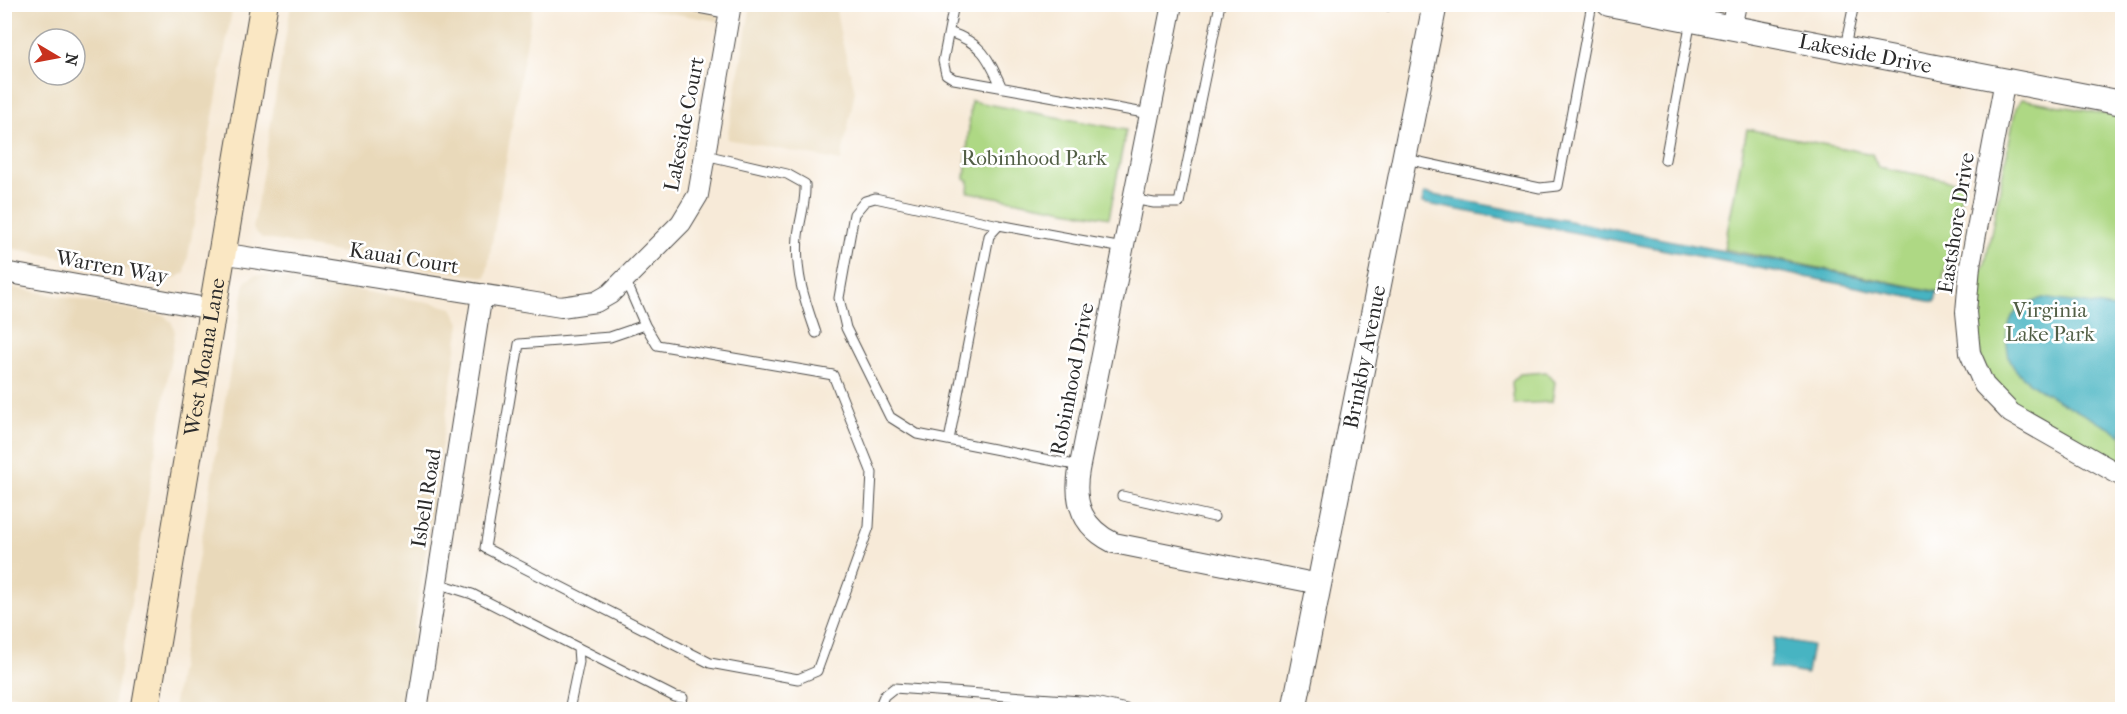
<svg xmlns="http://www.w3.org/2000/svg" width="2127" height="714" viewBox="0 0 2127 714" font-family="'IM FELL French Canon',serif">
<rect width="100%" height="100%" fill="#fff"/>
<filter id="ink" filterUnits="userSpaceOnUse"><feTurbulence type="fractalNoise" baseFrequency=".0167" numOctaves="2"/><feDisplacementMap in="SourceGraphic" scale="12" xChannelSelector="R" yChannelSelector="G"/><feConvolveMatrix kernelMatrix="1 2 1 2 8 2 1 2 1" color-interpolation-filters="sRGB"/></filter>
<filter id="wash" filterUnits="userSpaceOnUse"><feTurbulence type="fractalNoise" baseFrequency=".008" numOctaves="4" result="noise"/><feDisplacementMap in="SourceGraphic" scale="24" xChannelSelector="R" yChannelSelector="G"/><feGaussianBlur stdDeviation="1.35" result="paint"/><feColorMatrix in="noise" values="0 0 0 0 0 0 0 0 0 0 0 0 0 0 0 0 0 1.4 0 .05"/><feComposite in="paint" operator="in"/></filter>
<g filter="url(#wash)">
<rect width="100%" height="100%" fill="#f7ead8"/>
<path fill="#e9d9ba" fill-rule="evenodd" d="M4,5H233L185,273L173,279L5,247ZM39,39H75V75H39Z
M291,5H533L486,277L423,268L262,238L253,229Z
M621,5H721L718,21Z
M751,5H835L841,37L855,91L841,161L727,139Z
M255,275H266L433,303L452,308L460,323L402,709H173L245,282Z
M5,286L165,316L172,323L175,332L114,708L111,709H92L5,693Z"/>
<path fill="#aed884" stroke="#6c8258" stroke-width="1.5" d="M2022,99L2122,117V466L2021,409L2007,398L1988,374L1981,358L1976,328L1978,279L1985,264L2016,107Z
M971,101L1126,130L1109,218L968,192L969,181L965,179Z
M1747,129L1872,154L1878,167L1964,183L1940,292L1724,249Z
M1546,372L1555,382L1552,402L1514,404L1512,382L1520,374Z"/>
<path fill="#47b4c2" stroke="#397076" stroke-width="1.5" d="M1424,193L1937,292L1935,302L1422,203Z
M2043,298L2122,309V435C2096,420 2033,391 2015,369C2008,361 2005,340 2008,329C2012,308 2023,304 2043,298Z
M1774,638L1812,645L1807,674L1769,667Z"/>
</g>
<g filter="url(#ink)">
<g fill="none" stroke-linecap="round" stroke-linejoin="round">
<g stroke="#4a4845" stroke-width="11">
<path id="service" d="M677,4L730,14
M954,4L943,61L946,74L954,79L1150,114
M1383,4L1388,6
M949,32C982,43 988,57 1002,88
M1845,47L1854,4
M705,155L787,174L805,184C806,203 800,218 798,236C795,274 804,298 816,333
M1406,159L1540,188L1558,186L1592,4
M1665,160L1691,20
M1132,199L1154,203H1179L1220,4
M999,225L875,198L865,201L854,214L839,298L846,328L890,417L917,434L1080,466
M625,279L645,325
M645,325L657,345L833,375L872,473L869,527L817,671L798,679L710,663L485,548L519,344L610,337Z
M949,440L989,236L999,225L1123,248
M1122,496L1214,517
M437,583L472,594L675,697L683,698
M569,710L579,662L578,648
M878,710L884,696L894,688L1095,702L1131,710"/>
</g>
<g stroke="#4a4845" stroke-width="22">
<path id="minor" d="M1172,4L1079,470C1073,504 1083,528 1114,543L1319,584
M1731,28L1736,4
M2005,80L1970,266L1966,312L1970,353L1984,385L2011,413L2122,476
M221,253L561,307L596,302L610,294L681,223L698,195L731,4
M4,272L212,309
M417,710L482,294"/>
</g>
<g stroke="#4a4845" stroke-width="26">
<g id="tertiary">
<path id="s1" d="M1609,4L2122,103"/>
<path id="s2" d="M1294,710L1435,4"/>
</g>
</g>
<g stroke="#4a4845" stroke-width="29">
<g id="secondary">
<path id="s3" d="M145,710L264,4"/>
</g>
</g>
<use href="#service" stroke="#fff" stroke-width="9"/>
<use href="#minor" stroke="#fff" stroke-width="20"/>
<use href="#tertiary" stroke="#fff" stroke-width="24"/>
<use href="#secondary" stroke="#fae7c3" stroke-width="27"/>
</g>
</g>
<g text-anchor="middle" stroke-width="5" stroke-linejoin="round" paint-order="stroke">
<g font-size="21" fill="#2b2b2b" stroke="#fff">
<text dy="7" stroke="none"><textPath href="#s1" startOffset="261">Lakeside Drive</textPath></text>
<text transform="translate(684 124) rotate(-79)" y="7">Lakeside Court</text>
<text transform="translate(1956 223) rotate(-81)" y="7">Eastshore Drive</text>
<text transform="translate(404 258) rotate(9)" y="7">Kauai Court</text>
<text transform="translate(112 267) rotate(10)" y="7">Warren Way</text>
<text dy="7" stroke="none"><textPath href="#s3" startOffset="358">West Moana Lane</textPath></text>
<text dy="7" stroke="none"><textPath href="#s2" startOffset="360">Brinkby Avenue</textPath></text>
<text transform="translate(1072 379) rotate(-79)" y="7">Robinhood Drive</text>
<text transform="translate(426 498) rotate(-81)" y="7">Isbell Road</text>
</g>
<g font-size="21" fill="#525f46" stroke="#fff">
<text x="1034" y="165">Robinhood Park</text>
<text x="2050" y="317">Virginia<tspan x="2050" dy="24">Lake Park</tspan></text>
</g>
</g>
<rect width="2127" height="714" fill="none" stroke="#fff" stroke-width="24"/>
<g transform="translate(57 57) rotate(100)"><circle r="28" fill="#ffffff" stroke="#aaaaaa" stroke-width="1.5"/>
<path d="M0-4.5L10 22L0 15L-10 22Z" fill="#c8321e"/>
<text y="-9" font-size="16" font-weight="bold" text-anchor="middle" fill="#2b2b2b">N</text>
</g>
</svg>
